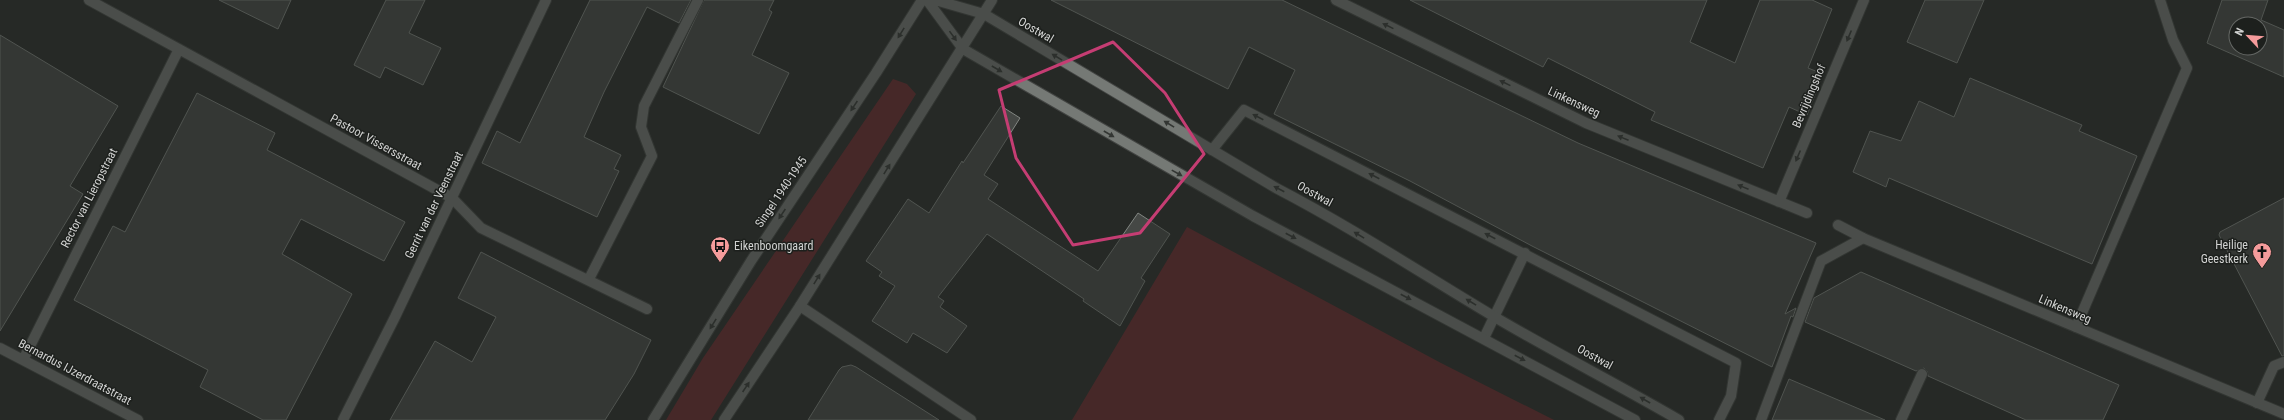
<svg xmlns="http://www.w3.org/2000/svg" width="2284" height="420" viewBox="0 0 2284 420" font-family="'Roboto Condensed',sans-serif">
<rect width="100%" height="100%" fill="#262926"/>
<path fill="#6e262b" d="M893,79L907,84L916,94L711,420H666L703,358Z
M1187,227L1441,363L1554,420H1072Z"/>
<path fill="#454845" stroke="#828682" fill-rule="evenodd" d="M219,0H291L278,29Z
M386,0H425L409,33L441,48L423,85L385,67L380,78L354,65Z
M590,0H691L679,23L647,7L604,92L584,137L621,155L614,169L619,171L597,217L482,163L497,131L520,143Z
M704,0H774L769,10L772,12L752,55L789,73L759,134L663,87Z
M1051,0H1282L1578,143L1816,243L1785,314L1796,308L1793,317L1791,316L1772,367L1532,246L1410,181L1274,114L1295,70L1249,47L1228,89Z
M1410,0H1707L1690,42L1735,63L1760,0H1812L1832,9L1808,68L1823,74L1807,115L1789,107L1763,168L1651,120L1655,112L1548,58L1543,67Z
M1925,0H1984L1957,63L1907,42Z
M2222,0H2268L2261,20L2284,30V77L2207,43ZM2236,24H2260V48H2236Z
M0,35L118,106L70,186L83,194L0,331Z
M1970,78L2082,125L2079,131L2137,156L2092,264L1889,178L1886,187L1853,172L1870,131L1901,141L1919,101L1954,117Z
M197,93L275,133L267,150L405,222L384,261L301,219L282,254L352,294L286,420H263L200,387L208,370L74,300L113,226L125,232Z
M1001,106L1020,118L984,175L998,184L988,199L1098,271L1138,213L1170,234L1141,278L1145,281L1120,326L1083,301L1084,299L987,234L938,297L944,301L940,307L967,326L947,353L913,333L907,343L872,321L895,286L879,276L882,272L866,261L908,199L929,213L962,161L963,163Z
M2284,198V356H2282L2219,235L2220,232Z
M481,252L651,340L634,374L605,420H390L435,341L472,362L496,317L458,298Z
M1861,272L2119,385L2103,420H2026L1928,376L1927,371L1924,368L1916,371L1805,322L1814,298Z
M851,365L856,367L939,420H808L839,370L842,367Z
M1789,379L1885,420H1772Z"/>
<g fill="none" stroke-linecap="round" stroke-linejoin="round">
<g stroke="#424442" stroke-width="12">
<path id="lane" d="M1212,150L1244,110L1736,363L1731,396L1719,420
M589,279L652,156L641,127L644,106L698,0
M800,306L971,420
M2076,327L2187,68L2173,40L2160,0
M1484,338L1525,253
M2257,403L2274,366L2284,362
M1761,420L1821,261L1863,238
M1901,420L1922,374"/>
</g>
<g stroke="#424442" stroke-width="12">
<path id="street" d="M89,0L452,198L481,228L647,309
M1336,0L1586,123L1807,213
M1779,202L1864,0
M1838,225L1863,238L2284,414
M0,348L138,420
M23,360L179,49
M343,420L395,317L546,0"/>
</g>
<g stroke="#424442" stroke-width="12">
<path id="secondary" d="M927,0L963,49L1253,216L1635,420
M935,0L984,14L1276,188C1351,227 1421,273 1493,316C1554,352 1617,384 1679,420
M653,420L751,261L876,73L922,0
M724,420L800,306L992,0"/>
</g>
<use href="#lane" stroke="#757975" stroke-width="10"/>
<use href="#street" stroke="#757975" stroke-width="10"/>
<use href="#secondary" stroke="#757975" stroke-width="10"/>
</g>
<defs><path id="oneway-solid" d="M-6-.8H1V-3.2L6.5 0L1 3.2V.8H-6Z"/></defs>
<g fill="#333633">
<use href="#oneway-solid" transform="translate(1388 26) rotate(-154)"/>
<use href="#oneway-solid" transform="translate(901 33) rotate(122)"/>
<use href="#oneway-solid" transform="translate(953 36) rotate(54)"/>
<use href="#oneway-solid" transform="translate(1849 36) rotate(113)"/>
<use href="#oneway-solid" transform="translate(1057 57) rotate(-149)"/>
<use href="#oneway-solid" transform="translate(997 69) rotate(30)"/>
<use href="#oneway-solid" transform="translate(1505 83) rotate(-154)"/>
<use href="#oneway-solid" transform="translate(854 106) rotate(124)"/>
<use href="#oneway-solid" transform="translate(1258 117) rotate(-153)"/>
<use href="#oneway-solid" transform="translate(1169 124) rotate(-149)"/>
<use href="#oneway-solid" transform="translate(1109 134) rotate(30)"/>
<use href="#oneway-solid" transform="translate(1623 138) rotate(-158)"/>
<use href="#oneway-solid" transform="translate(1798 156) rotate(113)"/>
<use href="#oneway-solid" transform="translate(887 169) rotate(-58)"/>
<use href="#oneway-solid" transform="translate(1177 173) rotate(29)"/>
<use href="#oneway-solid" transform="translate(1374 176) rotate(-153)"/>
<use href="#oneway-solid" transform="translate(1743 187) rotate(-158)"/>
<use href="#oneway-solid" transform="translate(1279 189) rotate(-152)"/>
<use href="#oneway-solid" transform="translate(782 214) rotate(124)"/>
<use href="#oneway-solid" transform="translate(1359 235) rotate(-149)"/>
<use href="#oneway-solid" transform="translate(1291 236) rotate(28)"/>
<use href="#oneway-solid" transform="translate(1490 236) rotate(-153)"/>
<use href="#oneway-solid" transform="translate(817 279) rotate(-58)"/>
<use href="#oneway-solid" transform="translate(1406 297) rotate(28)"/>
<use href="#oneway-solid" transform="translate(1471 302) rotate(-149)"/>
<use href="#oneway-solid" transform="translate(713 324) rotate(122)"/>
<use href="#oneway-solid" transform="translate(1520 358) rotate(28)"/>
<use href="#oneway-solid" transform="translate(746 387) rotate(-56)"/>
<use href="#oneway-solid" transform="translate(1645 400) rotate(-150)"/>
</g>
<path d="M0 0H2284V420H0ZM1113,42L1165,93L1204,154L1140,233L1073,245L1016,158L999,90Z" fill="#262926" fill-opacity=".55" fill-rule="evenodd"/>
<path fill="none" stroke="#c53d73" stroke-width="3" stroke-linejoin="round" d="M1113,42L1165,93L1204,154L1140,233L1073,245L1016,158L999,90Z"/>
<defs>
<g id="bus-pin" transform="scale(1)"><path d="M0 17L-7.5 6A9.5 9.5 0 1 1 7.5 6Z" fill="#f59b9b" stroke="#1d201d"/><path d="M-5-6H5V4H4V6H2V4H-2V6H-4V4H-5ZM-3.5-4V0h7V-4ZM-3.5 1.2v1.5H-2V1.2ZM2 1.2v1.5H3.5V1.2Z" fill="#111"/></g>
<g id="church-pin" transform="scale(1)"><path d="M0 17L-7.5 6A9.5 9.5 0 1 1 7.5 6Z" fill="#f59b9b" stroke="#1d201d"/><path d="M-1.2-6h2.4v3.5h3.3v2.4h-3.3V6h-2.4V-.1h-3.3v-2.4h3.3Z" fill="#111"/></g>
</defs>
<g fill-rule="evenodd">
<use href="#bus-pin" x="720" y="246"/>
<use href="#church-pin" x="2262" y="252"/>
</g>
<g text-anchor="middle" stroke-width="3" stroke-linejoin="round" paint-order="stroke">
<g font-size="12" fill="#d2d3d2" stroke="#1d201d">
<text transform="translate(1036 30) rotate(30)" y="4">Oostwal</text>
<text transform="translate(1809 96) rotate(-67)" y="4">Bevrijdingshof</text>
<text transform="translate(1574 102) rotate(25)" y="4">Linkensweg</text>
<text transform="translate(376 142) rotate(29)" y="4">Pastoor Vissersstraat</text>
<text transform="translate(781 192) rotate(-56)" y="4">Singel 1940-1945</text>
<text transform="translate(1315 194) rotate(29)" y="4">Oostwal</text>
<text transform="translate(89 198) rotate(-63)" y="4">Rector van Lieropstraat</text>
<text transform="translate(434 205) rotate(-64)" y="4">Gerrit van der Veenstraat</text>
<text transform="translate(2065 309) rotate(23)" y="4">Linkensweg</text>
<text transform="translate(1595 357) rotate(29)" y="4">Oostwal</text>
<text transform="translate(75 372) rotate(28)" y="4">Bernardus IJzerdraatstraat</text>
</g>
<g font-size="12" fill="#d2d3d2" stroke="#1d201d" text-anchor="end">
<text x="2248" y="249">Heilige<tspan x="2248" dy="14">Geestkerk</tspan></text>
<text x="734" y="250" text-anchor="start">Eikenboomgaard</text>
</g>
</g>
<g transform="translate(2248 36) rotate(296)"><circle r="19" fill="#1d201d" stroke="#656865"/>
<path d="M0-3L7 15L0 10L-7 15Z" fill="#f59b9b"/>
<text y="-6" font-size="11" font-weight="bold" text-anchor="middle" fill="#d2d3d2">N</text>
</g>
</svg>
